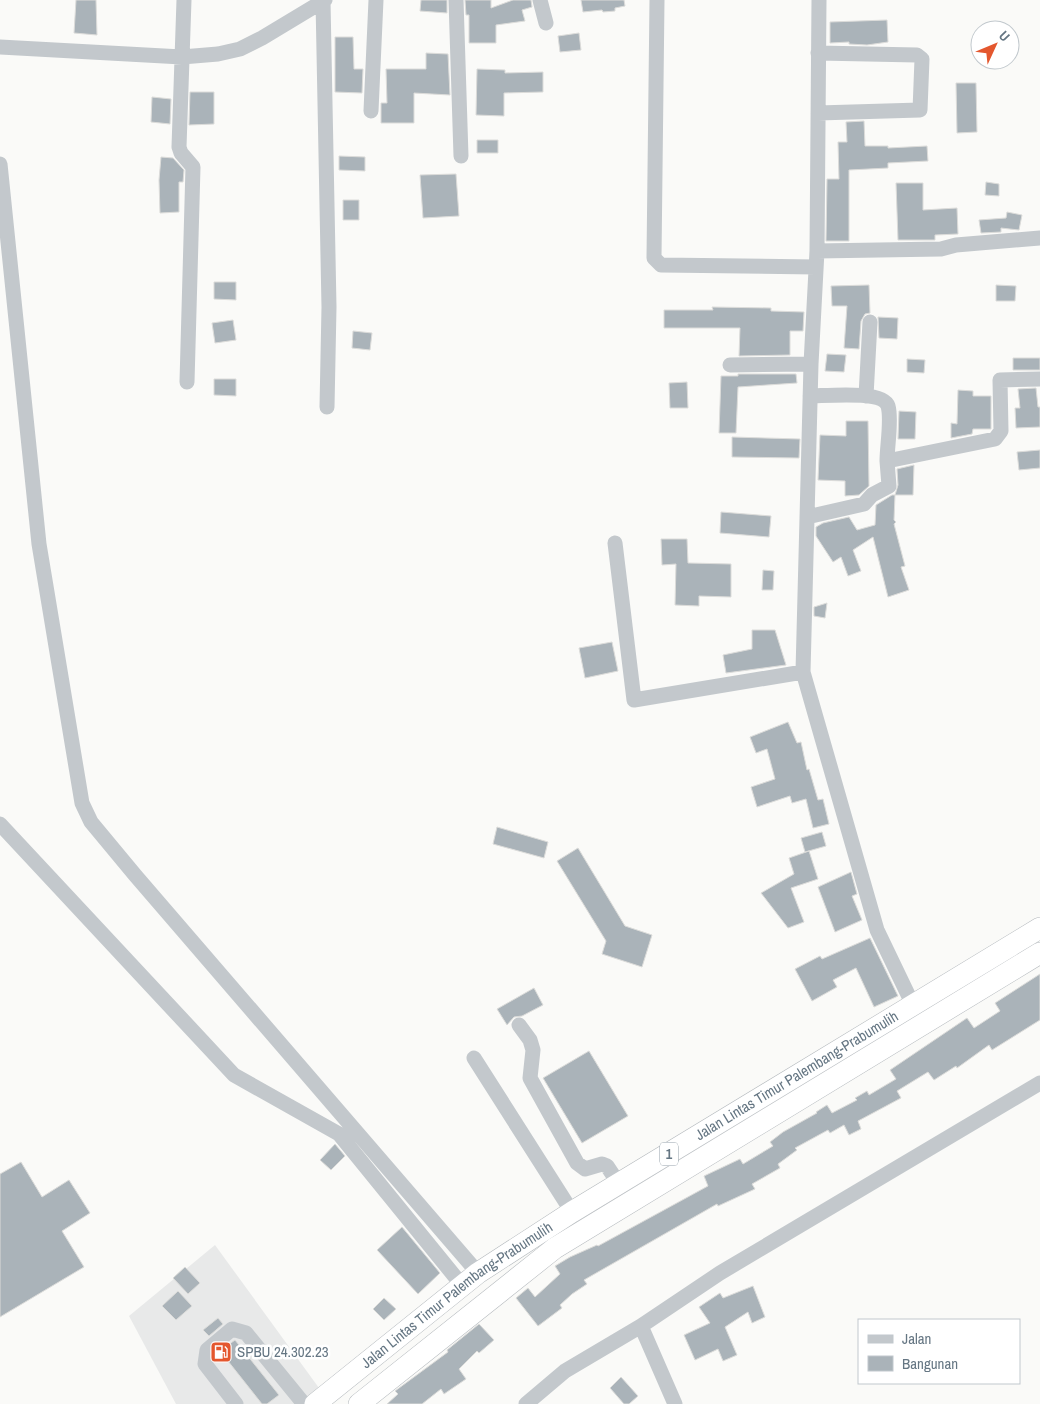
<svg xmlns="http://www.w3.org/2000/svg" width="1040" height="1404" viewBox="0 0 1040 1404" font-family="'Archivo Narrow',sans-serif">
<rect width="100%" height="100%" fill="#fafaf8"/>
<path fill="#e8e9e9" d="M215,1245L319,1388L299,1404H176L129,1316Z"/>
<path fill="#aab3b9" stroke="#dcdcda" d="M76,0H96L97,35L74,33Z
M421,0H447V13L420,11Z
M465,0H491V8L513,0H531L532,7L522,10L525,21L496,25V43H469V15H466Z
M581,0H624L625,6L615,8V11L603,12L602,10L583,12Z
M887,20L888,42L867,45L849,44V42L830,43V22Z
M579,33L581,50L560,52L558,36Z
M335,37H353L354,69H363L362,93L335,92Z
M426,53L448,54L450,95L414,93V123H381V103H387L386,69H426Z
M477,69L505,70V73L543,72V92L504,93V116L476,115Z
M956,83H976L977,132L957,133Z
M190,92H214V124L189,125Z
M152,97L171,99L170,124L151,122Z
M864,121L865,146H888V148L927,146L928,161L888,163V168L849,170V241H826L827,179H839L838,142H847L846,122Z
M477,140H498V153H477Z
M339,156L365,157V171L339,170Z
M161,157L173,158L184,170L183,182H179V212L160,213L159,180Z
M456,174L459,216L423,218L420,175Z
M986,182L999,184V196L985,195Z
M896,183H923V210L957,208L958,234L935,235V240H898Z
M343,200H359V220H343Z
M1007,212L1022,215L1019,230L1001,228V232L981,233L979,220L1006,218Z
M214,282H236V300L214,299Z
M869,285L870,313L865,314L861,321L859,349L844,348L847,306H832L831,286Z
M996,285L1016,286L1015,301H996Z
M712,307L771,308V311L804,312L803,331H790V355L739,356L740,328H664V310H713Z
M878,317L898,318L897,339L879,338Z
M233,320L236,340L215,343L212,323Z
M353,331L372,333L370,350L352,348Z
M827,354L846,355L844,372L825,371Z
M1013,358H1040V370H1013Z
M907,359L925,360L924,373L907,372Z
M738,374H796L797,383L738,387L736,433H719L721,376H738Z
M214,379H236V396L214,395Z
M687,382L688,408H670L669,383Z
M1036,388L1038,407H1040V427L1016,428L1015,408H1020L1018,389Z
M958,390L973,391V396H991V429H973L972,434L951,438V423L957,424Z
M899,411L916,412L915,439H898Z
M846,421H868L869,486L859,495L845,496V481L818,480L820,435L846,436Z
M732,437L800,439L799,458L732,457Z
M1040,450V468L1019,470L1017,452Z
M914,465L913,495H895L898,485L897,469Z
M892,495H895L894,520L896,522L894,524L905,566L901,567L909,590L888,597L873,537L853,550L861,571L848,576L841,557L833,562L816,536V527L823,523L849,517L857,530L875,525L876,505Z
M721,512L771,516L769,537L720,533Z
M661,539H687L688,563L731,564V597L699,596V606L675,605L676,564L662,565Z
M763,570L774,571L773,590H762Z
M827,603L825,618L814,616V607Z
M752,630H775L786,665L726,673L723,655L752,649Z
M612,642L618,671L585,678L579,648Z
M788,722L797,743L801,742L807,770L809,769L818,800L823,799L829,824L813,828L806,799L792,803L790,796L757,807L751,787L775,779L767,749L756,753L750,737Z
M497,827L548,842L544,858L493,844Z
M822,832L826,846L805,852L801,838Z
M578,848L625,926L652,935L642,967L602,954L606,941L557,861Z
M809,851L818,879L791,888L804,922L788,928L761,893L794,874L789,858Z
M851,872L857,894L852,896L862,920L835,932L818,887Z
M870,938L898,996L874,1007L856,968L833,980L837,987L812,1001L795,969L820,956L822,959Z
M1040,974V1020L992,1050L989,1045L957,1068L956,1066L934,1080L928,1072L897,1091L901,1098L858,1121L861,1129L849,1135L844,1125L830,1133L828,1130L795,1148L797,1150L778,1164L780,1168L752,1184L755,1189L718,1206L717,1204L584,1280L587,1284L572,1294L560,1305L562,1308L538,1326L516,1298L528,1288L535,1297L560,1274L555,1266L570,1257L597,1245L598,1246L708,1186L704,1176L740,1159L743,1164L773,1146L770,1142L783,1132L817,1113L816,1112L827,1105L832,1113L857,1100L855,1098L867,1091L869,1095L896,1079L890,1070L967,1018L974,1028L1000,1011L995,1003Z
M534,988L543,1005L522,1016L514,1017L507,1025L497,1009Z
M589,1051L628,1116L582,1143L543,1078Z
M335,1144L345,1156L331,1170L320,1160Z
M21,1162L42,1197L69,1180L90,1213L62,1231L84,1267L0,1317V1174Z
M402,1227L440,1273L418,1294L377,1250Z
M185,1267L200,1283L188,1294L173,1278Z
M753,1286L765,1317L752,1323L748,1312L725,1327L737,1355L723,1361L718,1349L695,1360L684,1335L710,1323L699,1307L720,1293L723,1298Z
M178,1291L192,1306L176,1320L162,1306Z
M384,1298L396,1309L384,1320L373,1309Z
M218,1318L223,1324L209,1336L203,1330Z
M479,1324L494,1340L479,1353L477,1351L459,1369L466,1379L444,1394L441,1389L422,1404H387L398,1394L395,1391L448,1352L447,1350Z
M235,1340L279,1395L267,1404H262L220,1351Z
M621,1377L638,1396L629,1404H624L610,1388Z"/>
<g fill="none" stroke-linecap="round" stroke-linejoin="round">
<g stroke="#b4b9bd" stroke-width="22">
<g id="highway">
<path id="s1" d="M315,1404L478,1273L572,1212L1040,928"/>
<path d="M359,1404L555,1248L1040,953"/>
</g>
</g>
<path stroke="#c3c8cc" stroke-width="15" d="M184,0L179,147L181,153L193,167L187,382
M456,0L461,156
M540,0L546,23
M657,0L654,258L661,265L816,267
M819,0L817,251L811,364L803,672L877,930L913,1005
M323,1L329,307L327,407
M0,47L182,57L218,54L240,49L262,38L325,0
M371,111L376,0
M818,113L920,110L922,59L917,55L818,53
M0,164L39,544L82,803L91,822L135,875L478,1273
M817,251L941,249L956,245L1040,238
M730,365L811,364
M810,396C825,396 883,390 888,406C892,419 887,446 887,461
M866,396L870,322
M807,517L864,504L872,495L889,486L887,461L995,439L1001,431L1000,380L1040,379
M615,543L634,700L803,672
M0,824L234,1075L339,1134L461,1284
M519,1025L530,1040L533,1050L530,1078L577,1163L585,1169L602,1164L607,1166L619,1184
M474,1058L572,1212
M641,1326L720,1273L1040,1083
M236,1404L205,1364L207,1350L232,1329L246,1333L304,1404
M526,1404L565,1371L641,1326L675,1404"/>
<use href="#highway" stroke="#fff" stroke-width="21"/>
</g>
<defs>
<g id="fuel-square" transform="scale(1.125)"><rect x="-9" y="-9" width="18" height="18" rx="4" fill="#e4572e" stroke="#fff"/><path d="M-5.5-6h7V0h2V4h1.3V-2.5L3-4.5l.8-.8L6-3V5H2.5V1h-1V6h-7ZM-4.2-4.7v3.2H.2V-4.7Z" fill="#fff"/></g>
</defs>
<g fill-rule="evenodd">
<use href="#fuel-square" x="221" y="1352"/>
</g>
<g text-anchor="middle" stroke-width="5" stroke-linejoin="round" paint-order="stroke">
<rect fill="#fff" stroke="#939fa8" stroke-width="1" x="660" y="1142.5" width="18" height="23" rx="4"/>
<g font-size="14" font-weight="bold" fill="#657683">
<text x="669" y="1159">1</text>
</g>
<g font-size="15" fill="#657683" stroke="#fff">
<text dy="5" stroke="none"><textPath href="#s1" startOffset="584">Jalan Lintas Timur Palembang-Prabumulih</textPath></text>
<text dy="5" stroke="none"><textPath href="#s1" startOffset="179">Jalan Lintas Timur Palembang-Prabumulih</textPath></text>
</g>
<g font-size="15" fill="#657683" stroke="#fff" text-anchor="start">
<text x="237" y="1357">SPBU 24.302.23</text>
</g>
</g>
<rect x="858" y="1319" width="162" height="65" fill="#ffffff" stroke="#c1c8cd"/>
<rect x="868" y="1335" width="25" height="8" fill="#c3c8cc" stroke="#c1c8cd"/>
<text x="902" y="1344" font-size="15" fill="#657683">Jalan</text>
<rect x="868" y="1356" width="25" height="15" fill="#aab3b9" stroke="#c1c8cd"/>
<text x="902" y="1369" font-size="15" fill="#657683">Bangunan</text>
<g transform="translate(995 45) rotate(46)"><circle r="24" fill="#ffffff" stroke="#c1c8cd"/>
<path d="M0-4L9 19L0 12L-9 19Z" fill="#e4572e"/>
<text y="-8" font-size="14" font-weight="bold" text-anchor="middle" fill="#657683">U</text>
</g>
</svg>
